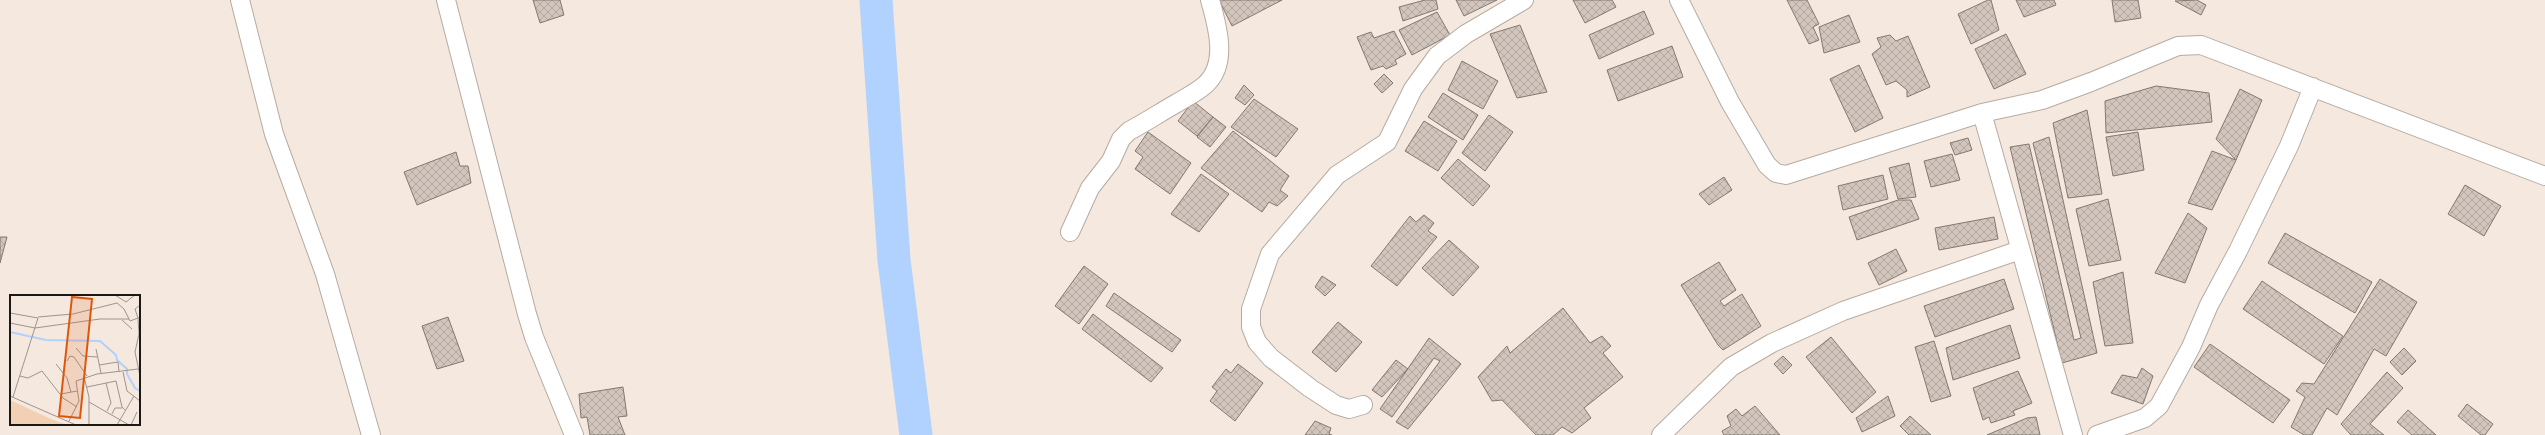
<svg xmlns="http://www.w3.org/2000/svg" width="2545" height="435" viewBox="0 0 2545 435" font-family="'Exo 2',sans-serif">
<defs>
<pattern id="building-cross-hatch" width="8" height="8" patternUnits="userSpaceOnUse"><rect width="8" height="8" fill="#d1c5bc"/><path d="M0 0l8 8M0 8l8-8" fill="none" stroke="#b3a8a1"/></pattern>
</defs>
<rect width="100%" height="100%" fill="#f4e8df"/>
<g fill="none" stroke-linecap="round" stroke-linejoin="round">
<path stroke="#b1d1fe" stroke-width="33" d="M876,0L894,260L916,435"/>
</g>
<path fill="url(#building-cross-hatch)" stroke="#837971" d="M533,0H560L564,15L540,23Z
M1219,0H1282L1232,26Z
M1425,0H1436L1438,9L1403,21L1399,7Z
M1456,0H1497L1464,16Z
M1573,0H1612L1616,7L1585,23Z
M1787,0H1807L1819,24L1813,27L1819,40L1809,44Z
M1988,0H1991L1999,30L1971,44L1958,14Z
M2016,0H2054L2056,5L2024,17Z
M2112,0H2138L2141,18L2115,22Z
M2197,0L2206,5L2201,15L2175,1Z
M1644,11L1654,34L1599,59L1589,35Z
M1437,12L1450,35L1412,55L1399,30Z
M1849,15L1860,42L1824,53L1819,27Z
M1520,25L1547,92L1517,98L1490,34Z
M1394,31L1406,54L1395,60L1397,64L1386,69L1383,66L1371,70L1357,37L1371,32L1374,38Z
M2006,34L2026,74L1994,89L1975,49Z
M1890,35L1896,41L1908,36L1930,87L1907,97V90L1896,81L1886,85L1872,54L1881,47L1877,38Z
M1672,46L1683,77L1618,101L1607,70Z
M1462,61L1498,81L1483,109L1448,90Z
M1859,65L1883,118L1855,132L1830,79Z
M1384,74L1393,83L1382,93L1374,84Z
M1244,85L1254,95L1245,105L1235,98Z
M2156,86L2209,93L2212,122L2106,133L2105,101Z
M2240,89L2262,100L2236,160L2216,139Z
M1443,93L1478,115L1463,140L1428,117Z
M1254,99L1298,129L1276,157L1231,127Z
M1193,101L1213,117L1197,136L1178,121Z
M2087,110L2102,194L2068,198L2053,123Z
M1489,115L1513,132L1485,171L1462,153Z
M1213,117L1226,127L1210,147L1197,137Z
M1424,121L1457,141L1438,171L1405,151Z
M1233,131L1289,176L1280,190L1288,196L1277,206L1269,202L1262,212L1201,168Z
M1148,132L1191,163L1170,194L1135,169L1143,157L1135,151Z
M2138,132L2144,170L2113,176L2106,137Z
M2049,137L2097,353L2062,363L2010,147L2029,144L2074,340L2081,338L2033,143Z
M1968,138L1972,150L1955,155L1950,143Z
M2212,151L2236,160L2212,210L2188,203Z
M456,152L460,166H468L471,183L417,205L404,172Z
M1952,154L1960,180L1931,187L1924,161Z
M1458,159L1490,186L1473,206L1441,178Z
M1909,163L1916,197L1898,199L1889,168Z
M1201,174L1229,194L1199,232L1171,214Z
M1883,175L1888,199L1843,210L1838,186Z
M1724,177L1732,190L1709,205L1699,194Z
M2465,185L2501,206L2484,236L2448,214Z
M2108,199L2121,260L2089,266L2076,209Z
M1898,200H1911L1919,219L1857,240L1849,217Z
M2188,213L2207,228L2185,283L2155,273Z
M1424,215L1434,223L1428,231L1437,237L1397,286L1371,266L1410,216L1416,222Z
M1994,217L1998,239L1939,250L1935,228Z
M2285,233L2372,282L2355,313L2268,263Z
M0,237H7L0,263Z
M1449,240L1479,267L1453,296L1422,268Z
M1896,249L1907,271L1879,285L1868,263Z
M1719,262L1736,290L1720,301L1724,306L1742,294L1761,326L1723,350L1718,345L1681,285Z
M1084,266L1108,284L1079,324L1055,306Z
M2123,272L2133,343L2105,346L2093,282Z
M1322,276L1336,285L1325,296L1315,287Z
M2004,279L2014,309L1935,337L1924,306Z
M2380,279L2417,302L2386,356L2374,349L2337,415L2327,408L2312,435H2304L2291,427L2305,397L2296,391L2302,383L2314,384Z
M2262,281L2343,336L2324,364L2243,309Z
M1114,293L1181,340L1172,352L1106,306Z
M1563,308L1590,343L1602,336L1611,346L1603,353L1623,377L1584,408L1591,418L1572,433L1562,427L1553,435H1536L1502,400L1492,401L1478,377L1507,346L1510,353Z
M1093,314L1163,368L1151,382L1082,329Z
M448,317L464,361L437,369L422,326Z
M1338,322L1362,342L1336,372L1312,352Z
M2010,325L2020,358L1953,380L1946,348Z
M1831,337L1876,392L1852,413L1806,357Z
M1429,338L1461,364L1408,429L1396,422L1440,361L1434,358L1392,417L1380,409Z
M1934,341L1951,396L1931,402L1915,347Z
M2210,344L2290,400L2273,423L2194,367Z
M2404,348L2416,361L2402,375L2390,362Z
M1783,356L1792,365L1783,374L1774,364Z
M1396,360L1408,369L1382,397L1372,390Z
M1238,364L1263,383L1235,421L1210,401L1217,391L1212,387L1226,369L1231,373Z
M2142,368L2153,376L2143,404L2111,393L2122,375L2137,378Z
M2018,371L2032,403L2013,411L2015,415L1991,423L1989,417L1983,420L1973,388Z
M2387,372L2403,388L2370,424L2384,435H2351L2341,424Z
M623,387L627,416L618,417L625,435H590L587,417L581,418L579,394Z
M1888,396L1895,416L1862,432L1856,418Z
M2467,404L2493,424L2485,435H2481L2458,416Z
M1755,406L1780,435H1724L1722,431L1731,426L1727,416L1736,409L1742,416Z
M2408,410L2436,435H2412L2397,422Z
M1910,416L1931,435H1909L1900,426Z
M2036,417L2040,435H1987L2027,418Z
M1315,421L1331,428L1329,434L1332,435H1305Z"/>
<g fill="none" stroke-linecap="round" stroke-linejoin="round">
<g stroke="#b6aba2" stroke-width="20">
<path id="street" d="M240,0L274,134L325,274L371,435
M446,0L527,314L534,337L574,435
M1679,0L1730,102L1767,165L1776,173L1786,175L1982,113L2042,100L2091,82L2178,46L2201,45L2545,176
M1982,113L2073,435
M1070,232L1090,188L1111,161L1121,139L1129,131C1146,122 1161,112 1177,103C1187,97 1197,92 1205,85C1229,64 1217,25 1210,0
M1363,405L1349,409L1336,405L1310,388L1271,358L1257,342L1251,327V309L1270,254L1337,175L1387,142L1413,89L1437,56L1466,34L1524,0
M1661,435L1731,367L1772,343L1843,311L2020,250
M2097,435L2145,418L2159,406L2191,347L2209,305L2238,251L2289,146L2313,87"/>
</g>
<use href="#street" stroke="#fff" stroke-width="18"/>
</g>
<g transform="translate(10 295)">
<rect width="130" height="130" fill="#f4e8df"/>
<path d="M0,105L43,125L58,130H0Z" fill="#f1d0b4"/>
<path fill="none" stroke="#b1d1fe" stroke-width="2" d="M0,37L36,45L90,46L106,60L107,65L117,74V79L125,93L130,96"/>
<path fill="none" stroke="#9e958e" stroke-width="1" d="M105,0L116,7L125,0M130,10L125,14L128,23L130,22M0,18L28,23L3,102M28,22L63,19L107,8L114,14L120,26L128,23M128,23L129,39L125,57L130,81M112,25L122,34M0,28L25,33L90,24H119M66,53L73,61L87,62M86,54L91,78M57,66L60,61L64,62L77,81M46,69L57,83L61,97M89,70L108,67L109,77M113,77L117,96L130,106M10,81L18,83L32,76L53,103L67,112M74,82L79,102V130M96,88L101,108L97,116M77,92L106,86L112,112L116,116M51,99L67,96M0,101L66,130M79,107L119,130M102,119L105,113H112M59,126L69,106L66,86L87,79L128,74M107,130L124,101M121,130L127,117"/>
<path fill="#de560c" fill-opacity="0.15" stroke="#de560c" stroke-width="2" d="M62,2L82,4L70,123L49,121Z"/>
<rect width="130" height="130" fill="none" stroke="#1c1814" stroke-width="2"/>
</g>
</svg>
